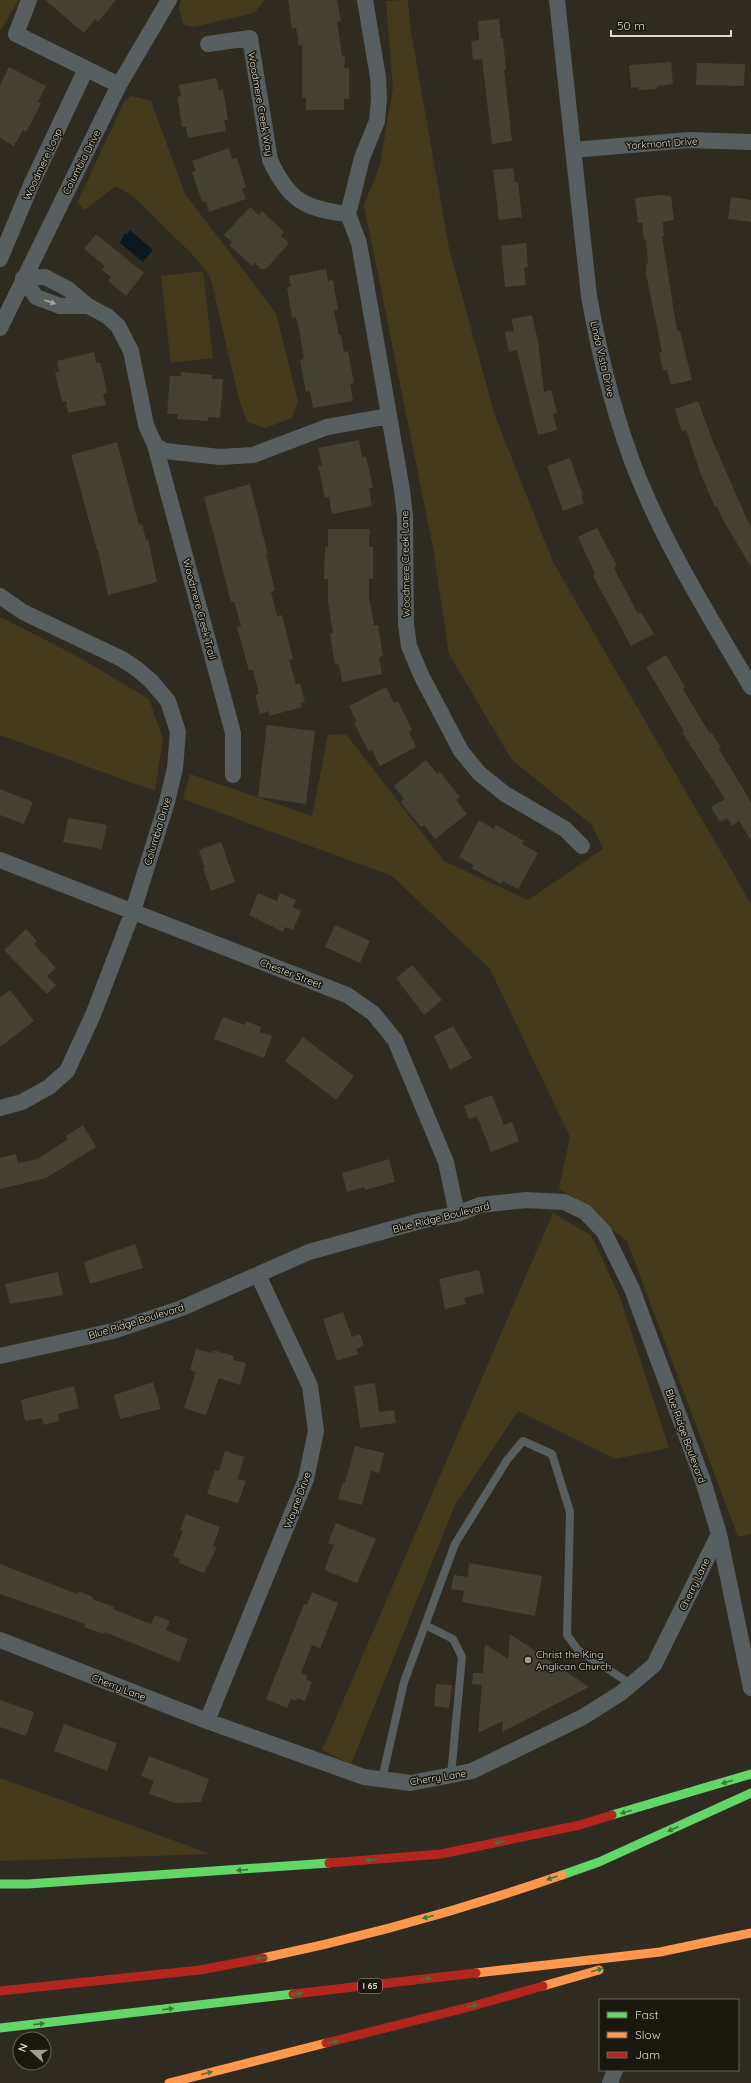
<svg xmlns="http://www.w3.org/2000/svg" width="751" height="2083" viewBox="0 0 751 2083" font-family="Quicksand,sans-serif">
<rect width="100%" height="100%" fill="#2f2b21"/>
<path fill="#433a1c" d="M0,0H19L0,31Z
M181,0H265L254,13L194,27L183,25L179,7Z
M408,0L410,26L449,248L495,416L553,562L751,904V1534L738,1537L627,1241L559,1188L570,1137L490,969L392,876L183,799L190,774L312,816L328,735L346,734L444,861L528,900L603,849L592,825L512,760L449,654L433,548L364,205L380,165L393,88L386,1Z
M132,96L151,101L185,194L276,313L298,401L292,418L265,428L247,422L239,399L210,276L192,254L133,196L116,186L85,210L77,203L125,100Z
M203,271L213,358L171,363L161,276Z
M0,617L75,655L149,699L163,739L155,791L0,735Z
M553,1213L591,1235L620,1297L669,1448L615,1459L518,1411L455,1505L351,1764L322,1750Z
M0,1778L211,1854L0,1861Z"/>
<path fill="#09191d" d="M130,230L153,250L143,262L120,243L125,233L127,235Z"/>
<path fill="#454032" d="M45,0H116L98,22L95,19L84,33Z
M288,0H337L341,21L337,22L342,56H345L344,68H349V99H344V110H306V98H302V45H299L296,28L292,29Z
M499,19L501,39H503L506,70H504L512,141L492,144L482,59L473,60L471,41L479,40L478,21Z
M671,62L673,84L657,86V89L639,90V87L631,88L629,65Z
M697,63L745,64L744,86L696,85Z
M9,67L46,86L38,102L41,103L33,119L26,132L23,130L14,146L0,138V85Z
M216,78L219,90L223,89L228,120H224L226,131L188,138L186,127H182L179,106L177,97L181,96L179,85Z
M229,148L232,159L237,158L246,187L242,189L246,199L209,212L206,201L202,202L192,172L196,171L192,161Z
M513,168L515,182H518L522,217L499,220L493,170Z
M661,195L671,196L674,220L663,222L664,236H662L677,331H680L692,380L671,385L667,370H663L659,353L662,352L646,274V264H648L646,239L644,240L642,223H638L635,198Z
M731,197L751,200V222L728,219Z
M250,207L259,215L262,211L284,232L281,236L289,243L266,269H261L255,263L252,266L229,245L232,242L224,235Z
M96,234L144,273L126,296L108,281L111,277L102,270L105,266L84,249Z
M526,243L528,267L524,268L526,285L505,287L501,246Z
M326,269L328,281L333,280L338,310L334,311L339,335H341L344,352L348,351L354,383L350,384L353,401L313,408L310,391L306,392L300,360L304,359L299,329L296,317L292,318L287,287H291L289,276Z
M532,315L538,341L544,392L551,390L557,413L553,414L557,430L538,435L517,350L509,352L505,332L514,331L511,319Z
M94,352L96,363H100L103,373L107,393L103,394L106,405L68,413L66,401L62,402L55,372L59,371L57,361Z
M181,372L213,375L212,379H223L220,418L208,417V421L177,419L178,414H167L170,376H181Z
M698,401L713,442L751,528V567L723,520L717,506L715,507L701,475L686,430L682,432L675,409Z
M359,440L362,457L366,456L373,488H369L372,506L332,514L329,497L325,498L318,466L322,465L318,448Z
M117,442L139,525L142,524L146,540L148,539L157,582L108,595L98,550H97L71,455Z
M570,458L583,495H581L584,503L563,511L547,466Z
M250,484L268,555H266L275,590L271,592L277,616L282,615L293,659L289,660L296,684L300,683L305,702L300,703L302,707L269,716V711L260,714L255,695L259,694L253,670L249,671L237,627L241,626L234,601L231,602L204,497Z
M597,528L617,566L614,567L617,574L638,614L641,612L654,634L631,646L593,576L595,574L578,537Z
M328,529H370L369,547H373V579H369V596L374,625H378L383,656L379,657L382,674L342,682L339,664L335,665L330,633H333L328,602V579H324L325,547H328Z
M666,655L685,687L683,689L710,734L712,733L721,748L719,749L751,802V841L739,821L732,826L727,818L720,822L711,807L725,799L682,732L684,731L646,667Z
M386,687L394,703L398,701L412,730L409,732L416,747L380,766L372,750L369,752L354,723L357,722L349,706Z
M267,725L315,731L306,804L258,797Z
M426,760L437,774L440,772L460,797L456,800L467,814L435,839L424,825L421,827L407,810L401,802L404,799L394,786Z
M0,789L33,802L24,824L0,815Z
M68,818L107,825L102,849L63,842Z
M479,820L494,829L496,825L524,841L522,844L538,853L518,889L503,881L501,884L472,868L474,865L459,857Z
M221,842L235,882L211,891L203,869L205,868L199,850Z
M258,893L277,901L280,893L296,900L293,907L301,911L293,930L285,927L283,932L249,915Z
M335,925L370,941L360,963L325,947Z
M26,929L37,941L34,944L56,968L47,976L56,985L47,994L4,950Z
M412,965L442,1000L424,1015L396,978Z
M10,990L34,1021L0,1047V998Z
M223,1017L245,1025L246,1021L261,1027L260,1032L272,1036L264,1058L214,1039Z
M453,1026L472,1058L450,1070L434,1036Z
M303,1037L354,1076L336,1100L285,1061Z
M492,1095L504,1125L512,1122L519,1141L491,1152L477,1116L469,1119L464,1106Z
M83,1125L96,1147L46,1178L0,1189V1158L16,1154L18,1163L38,1159L68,1139L66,1136Z
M389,1159L395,1182L365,1190L364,1187L347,1192L342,1173Z
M135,1244L143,1268L90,1284L84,1262Z
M479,1270L484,1293L464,1298L466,1304L445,1309L439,1279Z
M58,1272L63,1295L10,1304L5,1284Z
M343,1312L352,1337L360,1334L364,1346L356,1349L358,1354L337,1361L323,1319Z
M196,1349L212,1353L213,1350L234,1356L233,1360L246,1363L240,1385L219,1378L206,1415L184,1408L196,1372L190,1370Z
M153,1382L161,1409L120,1419L114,1395Z
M375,1383L379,1412L394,1410L396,1423L360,1428L354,1386Z
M74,1386L79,1408L58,1414L59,1421L44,1425L42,1418L25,1421L21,1400Z
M355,1446L384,1453L379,1473L371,1471L362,1505L338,1499L343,1482L345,1483Z
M225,1451L244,1457L238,1479L246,1481L238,1503L207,1494L215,1470L219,1471Z
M186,1514L220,1527L213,1546L217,1547L204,1573L179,1563L180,1559L173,1556L183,1531L180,1530Z
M336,1523L376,1539L357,1583L324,1570L334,1545L328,1543Z
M469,1563L542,1576L535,1616L462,1602L464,1591L451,1589L454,1575L468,1577Z
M0,1564L77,1594L78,1591L93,1597L92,1599L114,1607L113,1609L151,1624L155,1615L170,1621L166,1630L188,1639L179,1662L105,1632L104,1634L84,1627L85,1624L0,1594Z
M312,1592L338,1603L320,1649L312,1645L301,1673L307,1676L306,1679L312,1682L305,1701L297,1698L296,1701L291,1699L287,1708L266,1699L304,1604L307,1605Z
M510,1634L589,1687L502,1732L503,1721L478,1733L482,1685L472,1684L473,1673H483L485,1644L508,1659Z
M436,1684L452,1685L449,1708L434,1706Z
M0,1700L34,1712L26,1736L0,1727Z
M64,1724L117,1743L107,1771L54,1751Z
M149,1756L209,1779L201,1802L175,1803L149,1794L154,1781L141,1776Z"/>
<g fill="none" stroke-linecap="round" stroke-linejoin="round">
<path stroke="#575e5f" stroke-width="8" d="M425,1625L453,1639L462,1657L451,1775
M382,1779L404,1682L455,1544L507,1460L523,1441L552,1454L570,1512L567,1635L578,1650L631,1684"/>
<path stroke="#575e5f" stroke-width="16" d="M29,0L16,34L119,85
M557,0L589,296C600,358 615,420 639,479C669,552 711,619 751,687
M208,44L250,38L270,160C289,201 305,209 348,214
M573,150L689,140L751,142
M348,214L359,243L402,490L405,517L406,624L409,646L421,675L461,751L479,773L505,794L565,829L582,846
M348,214L362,158L377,121L379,99L378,77L365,0
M0,259L31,185L86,69
M23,278L45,277L68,289L88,306L107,316L118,326L131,351L146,425L155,445L165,451L220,457L253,455L327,427L389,416
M23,278L36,297L60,306H88
M0,328L119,85L169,0
M155,445L233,733V775
M0,596L23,612L122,659L137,669L151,681L168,701L178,732L175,768L167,802L133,911L93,1015L67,1071L49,1087L22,1102L0,1108
M0,860L347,995L373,1013L395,1040L446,1162L457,1214
M0,1356L113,1331L182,1308L309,1252L424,1220L457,1214L480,1205L526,1200L564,1202L585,1212L604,1232L632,1289L703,1481L719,1534L751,1688
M0,1640L207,1721L364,1777L411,1783L472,1771L583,1717L621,1693L654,1665L719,1534
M207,1721L306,1479L316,1431L310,1386L258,1275
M610,2083L615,2070"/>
<path stroke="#63d668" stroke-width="9" d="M612,1815L751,1774
M562,1875L599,1862L751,1793
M0,1884H28L329,1863
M0,2028L293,1994"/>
<path stroke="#ff974d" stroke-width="9" d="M263,1958C364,1937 464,1909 562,1875
M476,1973L660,1952L751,1933
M543,1986L599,1970
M169,2083L326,2043"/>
<path stroke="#b3261e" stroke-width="9" d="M329,1863L441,1854L580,1825L612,1815
M0,1991L200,1970L263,1958
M293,1994L476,1973
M326,2043L473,2006L543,1986"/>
</g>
<defs><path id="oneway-solid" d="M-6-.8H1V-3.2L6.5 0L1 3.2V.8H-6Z"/></defs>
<use fill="#a8a8a2" href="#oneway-solid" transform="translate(50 302) rotate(20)"/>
<g fill="#3e763b">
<use href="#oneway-solid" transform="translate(727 1782) rotate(162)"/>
<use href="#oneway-solid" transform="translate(626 1812) rotate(164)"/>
<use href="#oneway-solid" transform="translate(673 1829) rotate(156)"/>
<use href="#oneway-solid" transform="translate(500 1842) rotate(168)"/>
<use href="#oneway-solid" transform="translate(371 1860) rotate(175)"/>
<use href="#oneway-solid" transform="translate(242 1870) rotate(176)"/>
<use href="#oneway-solid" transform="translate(552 1878) rotate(160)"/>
<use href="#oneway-solid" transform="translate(428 1917) rotate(165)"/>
<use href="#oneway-solid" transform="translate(261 1958) rotate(169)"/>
<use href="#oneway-solid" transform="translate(597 1970) rotate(-16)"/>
<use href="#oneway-solid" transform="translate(426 1979) rotate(-7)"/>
<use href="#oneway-solid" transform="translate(297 1994) rotate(-7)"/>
<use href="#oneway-solid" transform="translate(472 2006) rotate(-15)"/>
<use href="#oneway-solid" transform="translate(168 2009) rotate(-7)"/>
<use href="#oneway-solid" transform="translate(39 2024) rotate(-6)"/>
<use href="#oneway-solid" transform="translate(333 2042) rotate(-14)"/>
<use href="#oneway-solid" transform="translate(207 2073) rotate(-14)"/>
</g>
<circle fill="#a19d91" stroke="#19170e" stroke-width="1.5" cx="528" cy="1660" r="4"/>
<g text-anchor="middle" stroke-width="3" stroke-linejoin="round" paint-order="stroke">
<rect fill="#19170e" stroke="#a3a094" stroke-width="1" x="358" y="1979" width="24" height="14" rx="3"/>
<g font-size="9" font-weight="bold" fill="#dedace">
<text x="370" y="1989">I 65</text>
</g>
<g font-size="10" fill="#dedace" stroke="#19170e">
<text transform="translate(261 104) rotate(80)" y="4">Woodmere Creek Way</text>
<text transform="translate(662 143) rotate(-4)" y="4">Yorkmont Drive</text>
<text transform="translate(81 162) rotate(-63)" y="4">Columbia Drive</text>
<text transform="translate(42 164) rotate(-65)" y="4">Woodmere Loop</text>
<text transform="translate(603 359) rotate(77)" y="4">Linda Vista Drive</text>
<text transform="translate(405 564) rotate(-91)" y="4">Woodmere Creek Lane</text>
<text transform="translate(200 609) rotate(75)" y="4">Woodmere Creek Trail</text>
<text transform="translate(157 831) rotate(-73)" y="4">Columbia Drive</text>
<text transform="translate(291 973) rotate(21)" y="4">Chester Street</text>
<text transform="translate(441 1217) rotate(-14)" y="4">Blue Ridge Boulevard</text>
<text transform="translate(136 1321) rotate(-17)" y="4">Blue Ridge Boulevard</text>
<text transform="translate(686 1436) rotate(70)" y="4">Blue Ridge Boulevard</text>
<text transform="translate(297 1500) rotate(-70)" y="4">Wayne Drive</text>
<text transform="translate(694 1584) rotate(-64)" y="4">Cherry Lane</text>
<text transform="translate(119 1687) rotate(21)" y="4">Cherry Lane</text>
<text transform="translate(438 1777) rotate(-9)" y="4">Cherry Lane</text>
</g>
<g font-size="10" fill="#dedace" stroke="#19170e" text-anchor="start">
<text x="536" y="1658">Christ the King<tspan x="536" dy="12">Anglican Church</tspan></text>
</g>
</g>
<rect x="599" y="1999" width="140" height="72" fill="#19170e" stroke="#68655b"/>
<rect x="607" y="2012" width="20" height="6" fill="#63d668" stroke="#68655b"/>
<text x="635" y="2019" font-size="12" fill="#dedace">Fast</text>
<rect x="607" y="2032" width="20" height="6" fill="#ff974d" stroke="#68655b"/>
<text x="635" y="2039" font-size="12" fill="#dedace">Slow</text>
<rect x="607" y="2052" width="20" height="6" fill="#b3261e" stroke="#68655b"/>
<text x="635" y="2059" font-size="12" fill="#dedace">Jam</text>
<g transform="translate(32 2051) rotate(291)"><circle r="19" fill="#19170e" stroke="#68655b"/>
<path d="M0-3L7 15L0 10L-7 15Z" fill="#a19d91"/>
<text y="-6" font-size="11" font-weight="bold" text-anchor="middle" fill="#dedace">N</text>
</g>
<path d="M611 30v6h120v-6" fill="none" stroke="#dedace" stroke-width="2"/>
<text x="617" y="30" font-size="12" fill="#dedace" stroke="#19170e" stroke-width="3" paint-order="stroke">50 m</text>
</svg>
